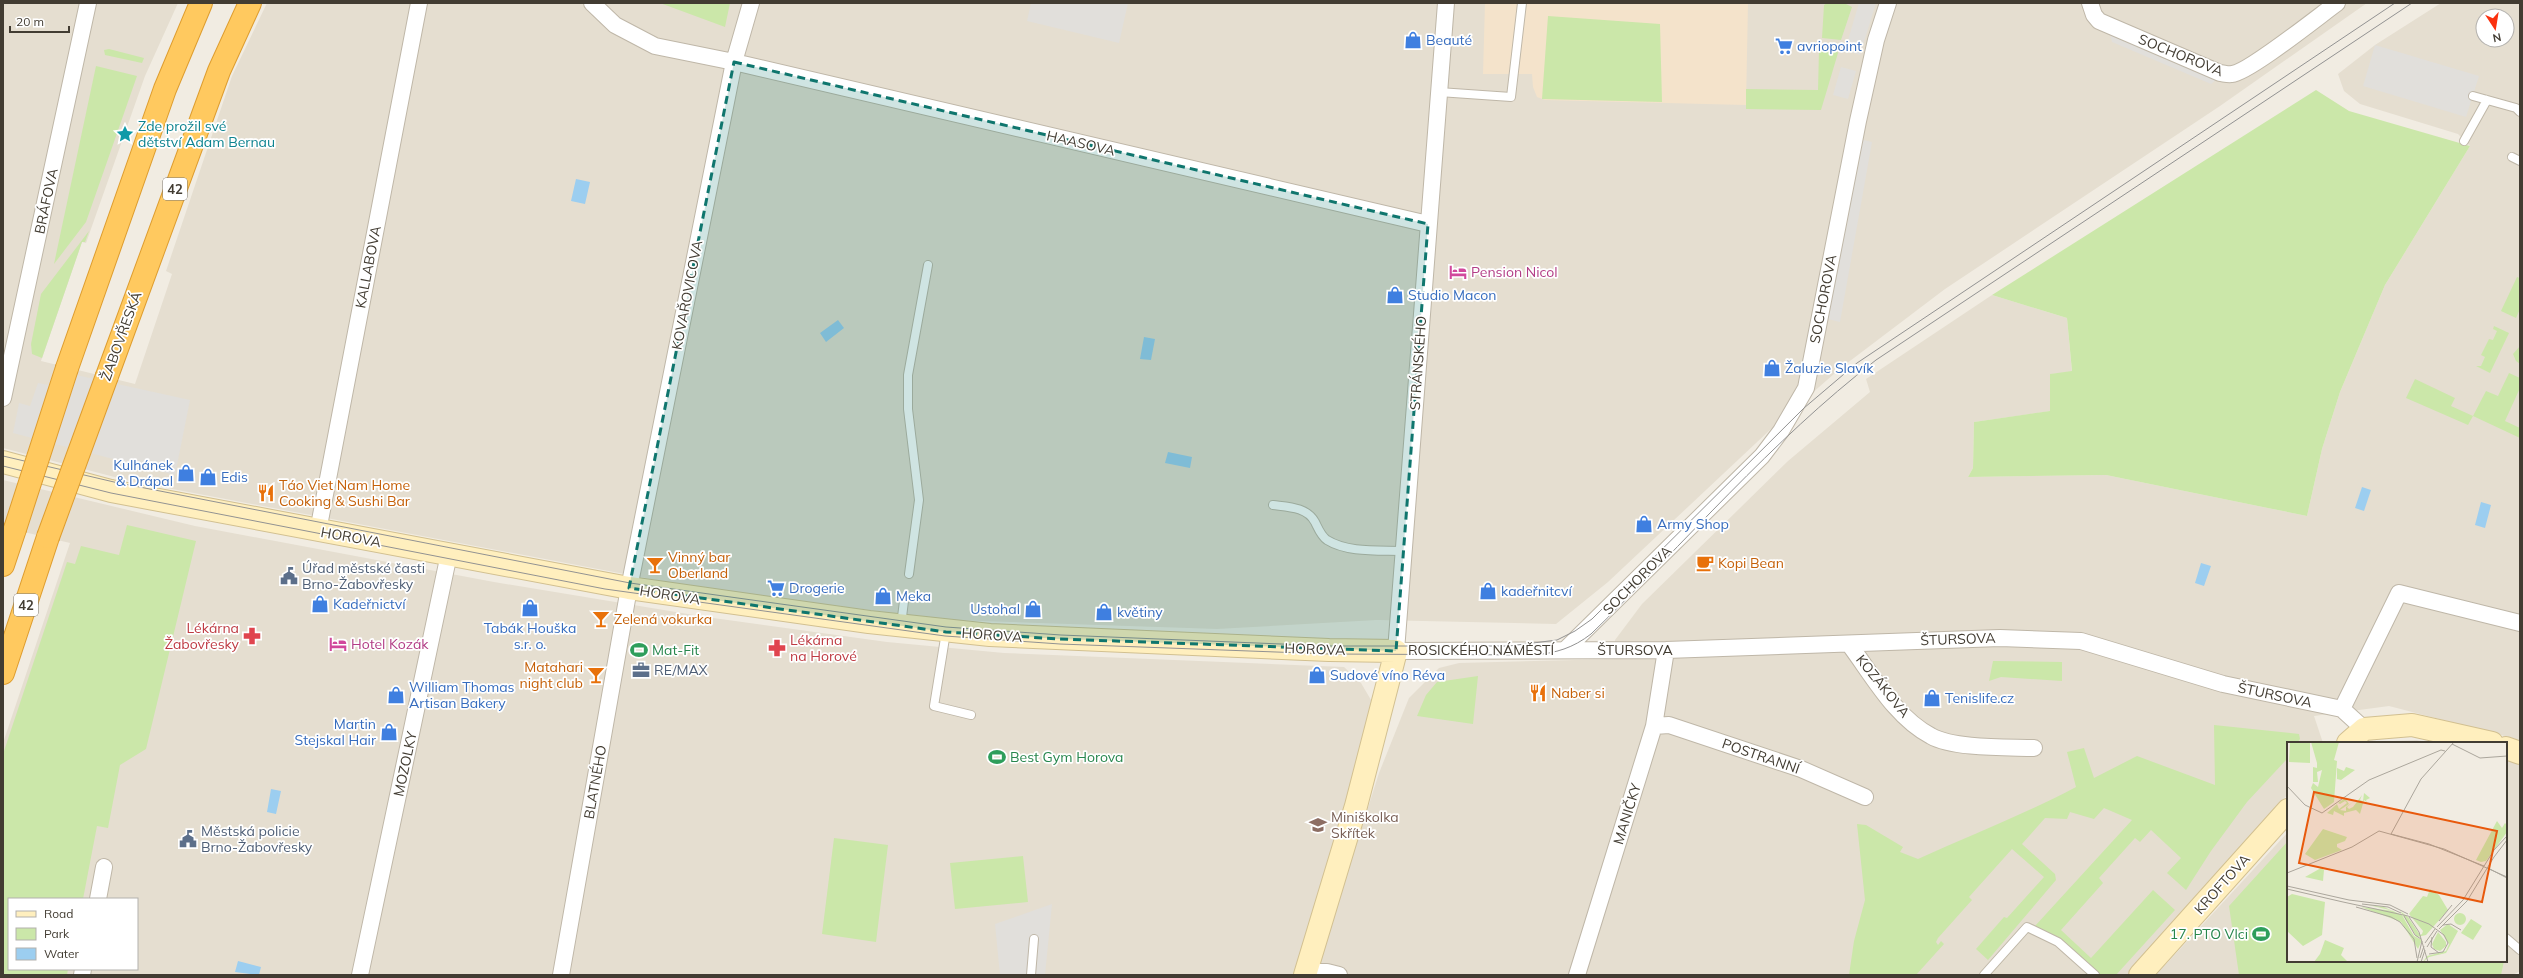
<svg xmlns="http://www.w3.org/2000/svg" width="2523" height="978" viewBox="0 0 2523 978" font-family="Mulish,sans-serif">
<rect width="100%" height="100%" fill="#f1ece2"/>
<path fill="#e5ded0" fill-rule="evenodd" d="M3,3H178L145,76L86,243L82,242L41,361L135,384L172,274L166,271L232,76L267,3H2367L2220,106L1945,289L1842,367L1772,428L1608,582L1556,624L1377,620L1217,629L948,620L704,589L130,481L3,448Z
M2441,3H2520V740L2389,706L2314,716L2323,743H2288V794L2127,975H1315L1379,773L1409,698L1439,668L1459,663L1617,659L1615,640L1642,604L1788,461L1870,392L1866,379L1992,295L2067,318L2072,372L2051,374V411L1974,422L1973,468L1968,477L2106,475L2307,516L2322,449L2340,392L2385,285L2470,146L2458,134L2360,104L2344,91L2338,74L2375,45ZM2483,16H2507V40H2483Z
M3,480L195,526L494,582L706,617L887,642L1004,653L1344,667L1361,683L1371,700L1370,725L1295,975H3V743L70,543L3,527ZM9,899H137V969H9Z
M2417,740L2430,743H2385L2393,741Z
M2506,760L2520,765V971L2513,975H2156L2288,832V961H2506Z"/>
<path fill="#f4e3cb" d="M1485,3H1748L1746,105L1545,100L1537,97L1533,87L1532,74H1483Z"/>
<path fill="#cbe7a9" d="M660,3H730L725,27Z
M1827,3H1844L1852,7L1841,40L1822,38L1824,5Z
M1548,16L1660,24L1662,102L1542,99Z
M1823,48L1836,49L1838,53L1821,110L1746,109V89L1818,90L1819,50Z
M109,49L144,58L142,63L105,55L104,50Z
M96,66L137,76L86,222L54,264Z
M2316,90L2349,111L2470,146L2385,285L2340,392L2322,449L2307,516L2106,475L1968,477L1973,468L1974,422L2050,411V374L2072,371L2067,318L1992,295Z
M89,231L85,242H82L42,358L32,354L31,344L41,294Z
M2517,277L2520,278V309L2516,318L2501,311Z
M2494,326L2509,333L2490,373L2476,366H2481L2485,357L2481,355L2489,339L2493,340L2497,331L2493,329Z
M2520,346V364L2516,361L2513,354Z
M2509,373L2520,378V388L2505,421L2520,428V438L2473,416L2486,391L2498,396Z
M2415,379L2455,398L2451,406L2473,416L2468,425L2406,398Z
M127,525L196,541L146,749L120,765L108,828L97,826L83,899H9V969H68L67,975H3V754L67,562L75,564L81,546L119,555Z
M1993,661L2062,662V681L2001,677L1989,681Z
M1478,676L1473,724L1417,716L1426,695L1437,682Z
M2214,725L2299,734L2300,739L2297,743H2288L2287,759L2247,802L2211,851L2186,890L2167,873L2181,858L2151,830L2140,842L2135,838L2099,878L2103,883L2061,930L2091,958L2153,890L2175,910L2116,975H2090L2035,926L2132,820L2104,808L2094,819L2070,812L2067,819L2045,818L2022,844L2055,874L2056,880L1988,960L1976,949L2004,917L2007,918L2044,877L2012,849L1969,897L1972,900L1938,938L1936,942L1938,945L1941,941L1944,944L1916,975H1849L1854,941L1865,900L1857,824L1866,825L1903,847L1900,852L1918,859C1971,835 2025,814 2076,787L2067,752L2084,748L2094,778L2137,756L2215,785Z
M834,838L888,845L876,942L822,934Z
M2288,841V961H2504L2501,975H2239L2229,906Z
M1023,856L1028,902L955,909L950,863Z"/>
<path fill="#e1dfdb" d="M1031,3H1128L1119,43L1027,21Z
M1859,3H1876L1860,55L1845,50Z
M2110,34L2217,79L2211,84L2112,42Z
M2375,45L2479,76L2466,117L2363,86Z
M1841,67L1856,71L1848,99L1833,95Z
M1859,139L1872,142L1840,322L1828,319Z
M58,371L190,400L175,475L13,433L19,403L30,406L38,383L53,386Z
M1052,904L1045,975H1000L995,924Z"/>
<path fill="#9ccef0" d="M576,179L590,182L585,204L571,201Z
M838,320L844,328L826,342L820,333Z
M1144,337L1155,339L1151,360L1140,359Z
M1168,452L1192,457L1190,468L1165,463Z
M2362,487L2371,490L2364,511L2355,508Z
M2481,502L2491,505L2485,528L2475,525Z
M2201,563L2211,566L2204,586L2195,583Z
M271,789L281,791L276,814L267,812Z
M238,961L261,967L259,975L235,972Z"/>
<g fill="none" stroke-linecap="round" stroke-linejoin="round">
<g stroke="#bfb7a8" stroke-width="10">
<path id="lane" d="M1439,92L1511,97L1522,3
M2473,96L2516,108L2520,112
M2464,141L2487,100
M2512,157L2520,161
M1273,505C1288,507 1307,507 1315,522C1318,528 1321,536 1327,540C1348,553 1379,550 1404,551
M909,574L919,500L908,409V375L928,265
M901,625L904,601
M946,632L934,706L971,715
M2506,938L2520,950
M1031,975L1034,939
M1984,975L2027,927L2058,942L2095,975"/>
</g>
<g stroke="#bfb7a8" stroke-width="18">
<path id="street" d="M592,3L615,25L655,46L734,62L1428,224
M1446,3L1396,651L1666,650L2000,638L2081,641L2223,684L2342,709L2364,729
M2090,3L2094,15L2099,21L2220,73C2223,73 2228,75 2232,74C2248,73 2319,16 2337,3
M3,398L88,3
M318,531L419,3
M1849,644C1873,676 1895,717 1931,736C1954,749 2008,747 2034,748
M1566,649L1762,456L1781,431L1806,388L1858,121L1876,40L1888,3
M2342,709L2399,593L2520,623
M1654,726L1669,725L1801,769L1865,797
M98,899L104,867
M1306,972H1327L1339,975
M82,975L83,969
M360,975L449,554
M561,975L629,588L734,62L751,3
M1577,975L1654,726L1666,650"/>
</g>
<g stroke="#d2c091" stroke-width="24">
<path id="secondary" d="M3,462L111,491L629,588L869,622L990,635L1329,650L1396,651L1356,806L1305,975
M2348,743L2364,729L2412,725L2492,743
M2506,748L2520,753
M2140,975L2288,810"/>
</g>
<g stroke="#de9d2f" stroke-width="24">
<path id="highway" d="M67,368L165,89L201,3
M107,376L219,71L250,3
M3,565L15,529
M3,673L48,537"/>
</g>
<use href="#lane" stroke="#fff" stroke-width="8"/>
<use href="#street" stroke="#fff" stroke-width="16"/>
<use href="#secondary" stroke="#ffefbe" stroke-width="22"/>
<use href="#highway" stroke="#ffc95f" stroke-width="22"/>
<path stroke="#929292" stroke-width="1" d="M3,456L114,482L630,583L946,627L1061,635L1330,646H1509L1557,640L1575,631L1592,619L1804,408L1857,363L2395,3
M3,466L111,493L605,589L945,636L1060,644L1330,654L1534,655C1556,653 1573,648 1591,634C1685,543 1771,441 1876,360L2412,3"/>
<g stroke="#de9d2f" stroke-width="24" stroke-linecap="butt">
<path id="highway-bridge" d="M15,529L67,368
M48,537L107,376"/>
</g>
<use href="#highway-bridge" stroke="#ffc95f" stroke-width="22"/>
</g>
<path fill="#0f766e" fill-opacity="0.2" stroke="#0f766e" stroke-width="3" stroke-dasharray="8 5" stroke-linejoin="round" d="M734,62L1428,224L1396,651L1060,639L946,632L629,588Z"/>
<defs>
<g id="shop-bare" transform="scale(1.38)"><path d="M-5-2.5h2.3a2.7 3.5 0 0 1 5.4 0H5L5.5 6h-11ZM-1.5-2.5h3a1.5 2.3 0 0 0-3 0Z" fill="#3f7fe0" stroke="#fff" stroke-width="2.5" paint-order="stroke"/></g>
<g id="supermarket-bare" transform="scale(1.38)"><path d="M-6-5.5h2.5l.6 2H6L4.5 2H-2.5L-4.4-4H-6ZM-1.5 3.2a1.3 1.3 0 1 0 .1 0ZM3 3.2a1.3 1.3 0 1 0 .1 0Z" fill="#3f7fe0" stroke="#fff" stroke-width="2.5" paint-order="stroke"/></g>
<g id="sight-bare" transform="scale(1.38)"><path d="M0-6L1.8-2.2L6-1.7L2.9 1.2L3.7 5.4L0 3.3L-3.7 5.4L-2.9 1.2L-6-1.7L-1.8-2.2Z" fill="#0f9aa8" stroke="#fff" stroke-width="2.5" paint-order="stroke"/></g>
<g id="hotel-bare" transform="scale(1.38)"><path d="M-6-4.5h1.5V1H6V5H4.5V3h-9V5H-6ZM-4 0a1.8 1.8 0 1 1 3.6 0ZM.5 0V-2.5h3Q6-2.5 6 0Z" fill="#d1479c" stroke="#fff" stroke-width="2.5" paint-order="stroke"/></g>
<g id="restaurant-bare" transform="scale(1.38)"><path d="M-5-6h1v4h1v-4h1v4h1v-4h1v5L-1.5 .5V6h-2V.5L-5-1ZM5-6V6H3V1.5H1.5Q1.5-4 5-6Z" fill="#e8710a" stroke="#fff" stroke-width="2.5" paint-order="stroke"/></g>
<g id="cafe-bare" transform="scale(1.38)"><path d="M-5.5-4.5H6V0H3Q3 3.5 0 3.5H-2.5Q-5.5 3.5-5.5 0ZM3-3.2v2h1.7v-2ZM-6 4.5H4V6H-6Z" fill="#e8710a" stroke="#fff" stroke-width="2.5" paint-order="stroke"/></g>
<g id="bar-bare" transform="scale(1.38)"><path d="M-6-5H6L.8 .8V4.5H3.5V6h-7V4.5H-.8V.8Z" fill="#e8710a" stroke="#fff" stroke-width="2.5" paint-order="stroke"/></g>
<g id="civic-bare" transform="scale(1.38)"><path d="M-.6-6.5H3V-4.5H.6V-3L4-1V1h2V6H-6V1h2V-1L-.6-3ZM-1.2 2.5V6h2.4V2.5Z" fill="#5c6f8a" stroke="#fff" stroke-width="2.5" paint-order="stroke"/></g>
<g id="pharmacy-bare" transform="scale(1.38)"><path d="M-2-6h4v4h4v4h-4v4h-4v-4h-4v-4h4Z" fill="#e0444e" stroke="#fff" stroke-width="2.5" paint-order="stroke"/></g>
<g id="stadium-bare" transform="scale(1.38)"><path d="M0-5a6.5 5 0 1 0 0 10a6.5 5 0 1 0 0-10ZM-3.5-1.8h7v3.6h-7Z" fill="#2e9e5b" stroke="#fff" stroke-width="2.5" paint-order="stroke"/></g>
<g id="office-bare" transform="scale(1.38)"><path d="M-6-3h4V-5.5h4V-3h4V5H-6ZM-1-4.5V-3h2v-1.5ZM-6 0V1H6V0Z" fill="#5c6f8a" stroke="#fff" stroke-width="2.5" paint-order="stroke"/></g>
<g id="school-bare" transform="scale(1.38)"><path d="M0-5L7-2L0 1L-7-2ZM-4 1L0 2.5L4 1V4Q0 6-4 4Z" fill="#8d6e63" stroke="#fff" stroke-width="2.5" paint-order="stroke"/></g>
</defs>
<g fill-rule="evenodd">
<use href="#shop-bare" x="1413" y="40"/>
<use href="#supermarket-bare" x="1784" y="46"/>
<use href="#sight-bare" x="125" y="134"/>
<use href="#hotel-bare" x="1458" y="272"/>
<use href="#shop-bare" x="1395" y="295"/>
<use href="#shop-bare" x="1772" y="368"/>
<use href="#shop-bare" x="186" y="473"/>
<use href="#shop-bare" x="208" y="477"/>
<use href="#restaurant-bare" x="266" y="493"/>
<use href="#shop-bare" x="1644" y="524"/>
<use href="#cafe-bare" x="1705" y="563"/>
<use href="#bar-bare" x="655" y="565"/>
<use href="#civic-bare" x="289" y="576"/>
<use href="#supermarket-bare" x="776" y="588"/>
<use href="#shop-bare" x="1488" y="591"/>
<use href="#shop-bare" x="883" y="596"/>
<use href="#shop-bare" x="320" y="604"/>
<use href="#shop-bare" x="530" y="608"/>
<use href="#shop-bare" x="1033" y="609"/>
<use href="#shop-bare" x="1104" y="612"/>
<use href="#bar-bare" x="601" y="619"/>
<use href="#pharmacy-bare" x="252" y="636"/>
<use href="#hotel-bare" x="338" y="644"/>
<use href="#pharmacy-bare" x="777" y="648"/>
<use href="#stadium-bare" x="639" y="650"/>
<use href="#office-bare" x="641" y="670"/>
<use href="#bar-bare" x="596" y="675"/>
<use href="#shop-bare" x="1317" y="675"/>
<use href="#restaurant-bare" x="1538" y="693"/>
<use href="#shop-bare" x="396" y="695"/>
<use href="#shop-bare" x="1932" y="698"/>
<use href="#shop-bare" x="389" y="732"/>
<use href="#stadium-bare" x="997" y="757"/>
<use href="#school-bare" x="1318" y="825"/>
<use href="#civic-bare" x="188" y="839"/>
<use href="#stadium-bare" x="2261" y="934"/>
</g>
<g text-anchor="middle" stroke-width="3.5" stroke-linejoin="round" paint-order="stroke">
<g fill="#fff" stroke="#7b7670" stroke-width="1">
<rect x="163" y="178" width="24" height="22" rx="3"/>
<rect x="14" y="594" width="24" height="22" rx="3"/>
</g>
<g font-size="13" font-weight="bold" fill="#423c32">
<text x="175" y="194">42</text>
<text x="26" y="610">42</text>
</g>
<g font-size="14" fill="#366cbe" stroke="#fff" text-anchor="start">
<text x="1426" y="45">Beauté</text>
<text x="1797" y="51">avriopoint</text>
<text x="1408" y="300">Studio Macon</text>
<text x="1785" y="373">Žaluzie Slavík</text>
<text x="173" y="470" text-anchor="end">Kulhánek<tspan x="173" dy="16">&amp; Drápal</tspan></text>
<text x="221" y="482">Edis</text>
<text x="1657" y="529">Army Shop</text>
<text x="789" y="593">Drogerie</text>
<text x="1501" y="596">kadeřnitcví</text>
<text x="896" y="601">Meka</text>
<text x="333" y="609">Kadeřnictví</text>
<text x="1020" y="614" text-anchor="end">Ustohal</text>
<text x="1117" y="617">květiny</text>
<text x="530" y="633" text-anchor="middle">Tabák Houška<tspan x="530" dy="16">s.r. o.</tspan></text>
<text x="1330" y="680">Sudové víno Réva</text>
<text x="409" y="692">William Thomas<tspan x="409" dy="16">Artisan Bakery</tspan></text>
<text x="1945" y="703">Tenislife.cz</text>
<text x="376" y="729" text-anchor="end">Martin<tspan x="376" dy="16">Stejskal Hair</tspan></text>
</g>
<g font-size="14" fill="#423c32" stroke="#fff">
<text transform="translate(2181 55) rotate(22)" y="5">SOCHOROVA</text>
<text transform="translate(1081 143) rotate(13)" y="5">HAASOVA</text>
<text transform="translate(46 201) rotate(-78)" y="5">BRÁFOVA</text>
<text transform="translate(368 267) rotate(-79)" y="5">KALLABOVA</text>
<text transform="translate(687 295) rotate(-79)" y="5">KOVAŘOVICOVA</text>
<text transform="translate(1823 299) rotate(-79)" y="5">SOCHOROVA</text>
<text transform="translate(121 336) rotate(-70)" y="5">ŽABOVŘESKÁ</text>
<text transform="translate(1418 363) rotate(-86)" y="5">STRÁNSKÉHO</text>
<text transform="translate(351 537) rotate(10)" y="5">HOROVA</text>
<text transform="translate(1637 580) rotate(-45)" y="5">SOCHOROVA</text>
<text transform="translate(670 595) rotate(9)" y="5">HOROVA</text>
<text transform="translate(992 635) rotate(4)" y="5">HOROVA</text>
<text transform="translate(1958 639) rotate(-2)" y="5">ŠTURSOVA</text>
<text transform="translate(1315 649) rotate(2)" y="5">HOROVA</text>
<text x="1481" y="655">ROSICKÉHO NÁMĚSTÍ</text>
<text x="1635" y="655">ŠTURSOVA</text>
<text transform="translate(1883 686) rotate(51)" y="5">KOZÁKOVA</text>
<text transform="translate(2275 695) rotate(12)" y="5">ŠTURSOVA</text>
<text transform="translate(1761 756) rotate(19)" y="5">POSTRANNÍ</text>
<text transform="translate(405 764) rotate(-78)" y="5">MOZOLKY</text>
<text transform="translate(595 782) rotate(-80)" y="5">BLATNÉHO</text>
<text transform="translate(1627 814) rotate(-73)" y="5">MANIČKY</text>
<text transform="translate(2222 884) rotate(-48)" y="5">KROFTOVA</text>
</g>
<g font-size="14" fill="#0d838f" stroke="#fff" text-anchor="start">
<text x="138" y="131">Zde prožil své<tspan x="138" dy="16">dětství Adam Bernau</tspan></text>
</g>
<g font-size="14" fill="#b23c85" stroke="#fff" text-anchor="start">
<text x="1471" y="277">Pension Nicol</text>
<text x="351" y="649">Hotel Kozák</text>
</g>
<g font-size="14" fill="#c56008" stroke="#fff" text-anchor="start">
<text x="279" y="490">Táo Viet Nam Home<tspan x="279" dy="16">Cooking &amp; Sushi Bar</tspan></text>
<text x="668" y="562">Vinný bar<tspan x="668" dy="16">Oberland</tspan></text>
<text x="1718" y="568">Kopi Bean</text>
<text x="614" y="624">Zelená vokurka</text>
<text x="583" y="672" text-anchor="end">Matahari<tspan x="583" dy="16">night club</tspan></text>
<text x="1551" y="698">Naber si</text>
</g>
<g font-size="14" fill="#4e5e75" stroke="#fff" text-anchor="start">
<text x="302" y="573">Úřad městské časti<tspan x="302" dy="16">Brno-Žabovřesky</tspan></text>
<text x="654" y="675">RE/MAX</text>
<text x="201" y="836">Městská policie<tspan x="201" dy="16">Brno-Žabovřesky</tspan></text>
</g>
<g font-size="14" fill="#be3a42" stroke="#fff" text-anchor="end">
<text x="239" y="633">Lékárna<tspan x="239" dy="16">Žabovřesky</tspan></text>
<text x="790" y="645" text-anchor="start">Lékárna<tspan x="790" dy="16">na Horové</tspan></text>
</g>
<g font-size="14" fill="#27864d" stroke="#fff" text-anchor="start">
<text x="652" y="655">Mat-Fit</text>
<text x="1010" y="762">Best Gym Horova</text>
<text x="2248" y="939" text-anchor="end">17. PTO Vlci</text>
</g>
<g font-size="14" fill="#785e54" stroke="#fff" text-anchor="start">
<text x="1331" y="822">Miniškolka<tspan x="1331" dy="16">Skřítek</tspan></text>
</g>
</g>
<g transform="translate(2287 742)">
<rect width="220" height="220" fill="#f1ece2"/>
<path d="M3,0H23V21L2,20ZM24,0H52L47,18L50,19L47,60L37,67L24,46L26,41L31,45L35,28L30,30L31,40H26V25L30,26V21ZM59,25L68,28L54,38L50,37V26L57,29ZM77,51L83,56L79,58L80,60L77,58L73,72L69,68L57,71V74L47,69L46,73L40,71L50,62L52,67L60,61L58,59L53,62L51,61L58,56L62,62L53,68L59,69V65L66,60L60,65L62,67L66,65L75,53L73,58L76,59ZM210,79L215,86L218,81L220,83V90L199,119L194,120L189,118ZM36,87L60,95L58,99L50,102V105L55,108L28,118L18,112ZM34,126L37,128L36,139L18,135ZM143,147L152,153L161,168L139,193L130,195L113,169L121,175L133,193L135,192L136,189L122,172L136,154L140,155ZM5,152L38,160L35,193L16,204L0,189V155ZM81,163L97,165L115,173L127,194L135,198L131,207L114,180L74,165L107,169ZM167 177a6 6 0 1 1 12 0a6 6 0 1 1-12 0ZM184,177L195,184L186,198L174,191ZM161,182L171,189L159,211L142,215L136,220L140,214L159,209L162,202L153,188ZM151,190L159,200V204L153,209L147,207L145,202ZM38,198L57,206L54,213L61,220H27L33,212Z" fill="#cbe7a9"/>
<path fill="none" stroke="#aba69c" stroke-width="1" d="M167,0L134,37L104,92L142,102L197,124M165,2L193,16L220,14M0,44L18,63L35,71L82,38L154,8L158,9M201,126L220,136M0,131L65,105L92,89L157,107L220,135M0,144L62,158L103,163L121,172M0,147L56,160M56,160L121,174L142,182L157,193L161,201L156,210L142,212M75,162L101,165L114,171M69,165L104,175L113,180L127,197L130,216M117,174L128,193L134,197M122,175L132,190L141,220M152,179L165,163M156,183L164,182L174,188M150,185L176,158L207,108L220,94M152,187L180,159L207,115L220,98M145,195L144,205L152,211M138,201L148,187M140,205L150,189M133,216L137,204M130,220L135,199M134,220L138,208"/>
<path fill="#e8590c" fill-opacity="0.15" stroke="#e8590c" stroke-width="2" d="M27,50L210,89L195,160L12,121Z"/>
<rect width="220" height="220" fill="none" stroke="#423c32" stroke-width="2"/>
</g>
<rect width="2523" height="978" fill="none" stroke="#423c32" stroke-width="8"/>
<rect x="8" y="898" width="130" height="72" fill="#ffffff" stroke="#b3b1ad"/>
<rect x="16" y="911" width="20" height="6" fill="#ffefbe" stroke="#b3b1ad"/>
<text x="44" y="918" font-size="12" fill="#423c32">Road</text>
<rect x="16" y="928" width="20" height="12" fill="#cbe7a9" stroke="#b3b1ad"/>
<text x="44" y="938" font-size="12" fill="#423c32">Park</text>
<rect x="16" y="948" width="20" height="12" fill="#9ccef0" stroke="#b3b1ad"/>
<text x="44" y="958" font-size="12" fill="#423c32">Water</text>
<g transform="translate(2495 28) rotate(168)"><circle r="19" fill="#ffffff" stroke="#b3b1ad"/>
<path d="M0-3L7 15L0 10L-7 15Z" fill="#fb310e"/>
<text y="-6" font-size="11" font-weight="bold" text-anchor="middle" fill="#423c32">N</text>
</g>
<path d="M10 26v6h59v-6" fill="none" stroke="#423c32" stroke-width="2"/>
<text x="16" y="26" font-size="12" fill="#423c32" stroke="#ffffff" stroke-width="3" paint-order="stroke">20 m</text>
</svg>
